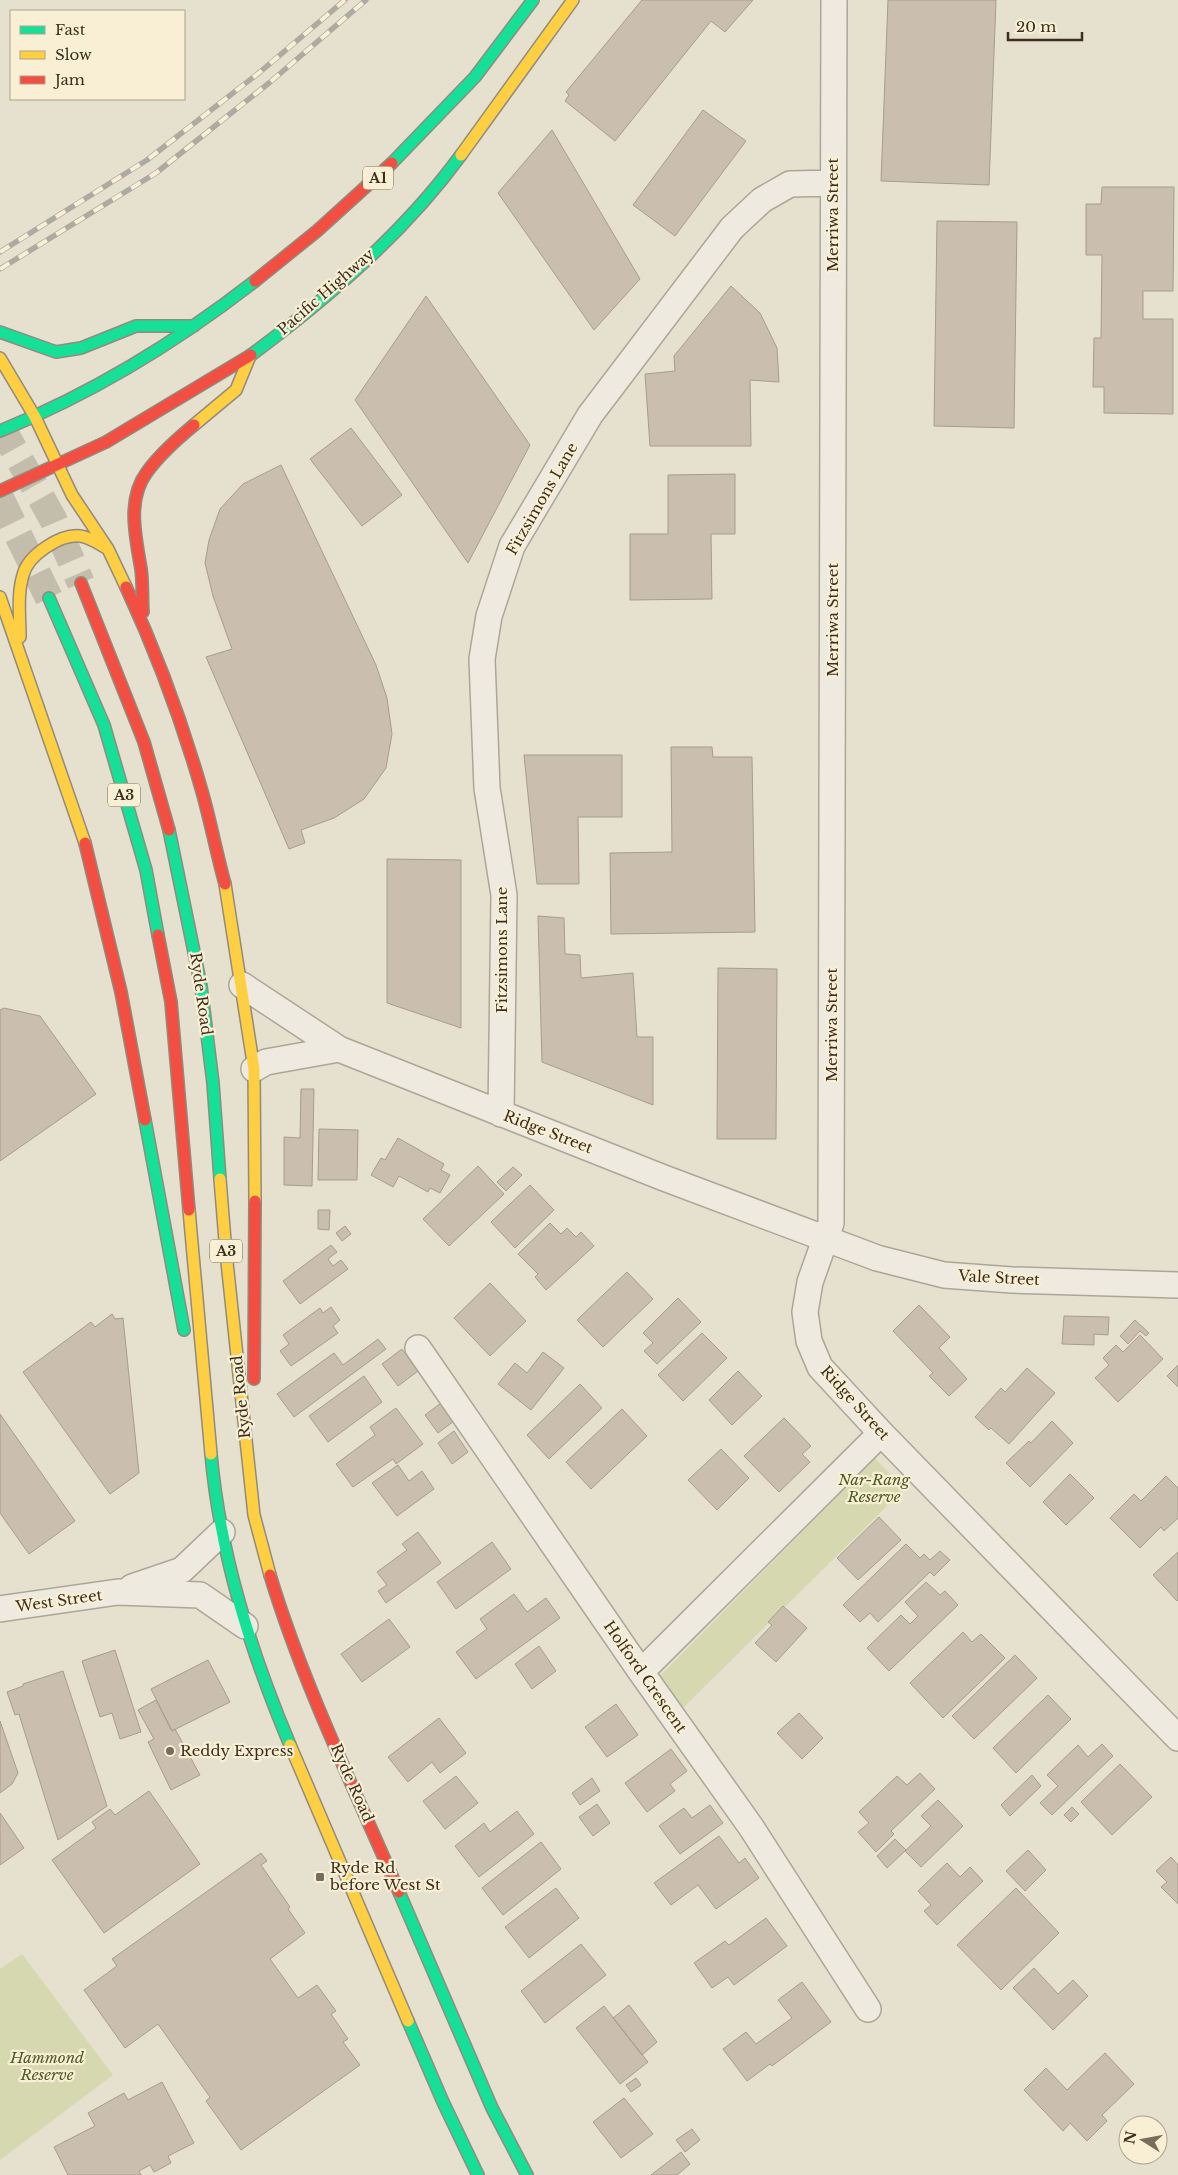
<svg xmlns="http://www.w3.org/2000/svg" width="1178" height="2175" viewBox="0 0 1178 2175" font-family="'Libre Baskerville',serif">
<rect width="100%" height="100%" fill="#e6e1ce"/>
<path fill="#d6d8b0" d="M875,1458L904,1489L678,1713L654,1682Z
M22,1954L113,2075L0,2160V1969Z"/>
<path fill="#cabfaf" stroke="#a79c8d" d="M642,0H753L725,32L711,21L615,141L565,101L569,95L566,92Z
M888,0H996L989,185L881,181Z
M703,110L746,141L675,236L633,205Z
M552,130L640,279L594,330L498,193Z
M1102,187H1174L1173,291H1143V319H1173V414L1104,413V387H1093L1094,338H1101L1102,255H1086V204H1101Z
M937,221L1017,222L1014,428L934,426Z
M731,286L760,313L777,348L779,382L750,380L751,446H650L645,374L675,371L674,356Z
M426,296L530,445L468,563L355,400Z
M351,428L402,495L362,526L310,459Z
M281,465L376,665L387,698L392,734L386,768L364,799L334,818L301,830L305,843L289,849L206,657L232,649L213,596L205,563L209,540L220,509L243,484Z
M735,474V534H711L712,599L630,600V534H668V475Z
M671,747H712L713,757H752L755,932L611,934L610,853L672,852Z
M524,755H622V817H578L579,884H537Z
M387,859L461,860V1028L387,1003Z
M538,916L564,918L565,954L580,955L581,978L633,973L637,1037H653V1105L542,1062Z
M718,968L777,969L776,1139H717Z
M4,1008L40,1016L96,1094L0,1161V1010Z
M301,1089H314L312,1186L284,1185V1137L300,1138Z
M319,1129L358,1130L357,1180H318Z
M398,1138L444,1164L441,1170L450,1175L440,1193L430,1188L428,1192L399,1176L393,1187L371,1175L381,1158L385,1160Z
M478,1166L504,1194L449,1246L423,1219Z
M513,1167L522,1175L506,1191L497,1182Z
M530,1185L554,1210L515,1248L491,1222Z
M318,1210H330L329,1230L318,1229Z
M550,1223L561,1234L567,1228L576,1237L581,1232L594,1246L546,1290L535,1277L538,1274L518,1254Z
M345,1226L351,1234L342,1241L336,1233Z
M331,1245L337,1252L328,1259L333,1266L341,1260L348,1269L300,1304L283,1281Z
M627,1272L653,1299L603,1347L577,1320Z
M490,1283L526,1321L490,1356L454,1318Z
M678,1298L701,1322L657,1364L644,1351L653,1343L643,1333Z
M919,1305L950,1337L939,1348L967,1379L949,1396L929,1376L933,1373L893,1331Z
M331,1307L340,1320L333,1326L338,1333L291,1366L280,1351L289,1344L283,1335L320,1308L323,1313Z
M112,1314L115,1319L123,1318L139,1473L110,1494L23,1372L91,1322L95,1327Z
M1064,1316L1109,1317L1108,1335L1094,1334V1345L1062,1344Z
M1135,1320L1149,1333L1146,1336L1140,1331L1128,1344L1120,1336Z
M702,1333L727,1358L683,1401L658,1375Z
M1140,1335L1163,1359L1118,1402L1095,1378L1109,1365L1103,1358L1116,1345L1123,1352Z
M378,1339L386,1349L294,1417L277,1394L334,1353L343,1365Z
M402,1349L418,1371L398,1386L382,1364Z
M543,1352L564,1368L531,1410L498,1384L515,1363L527,1373Z
M1178,1365V1387L1167,1376Z
M1027,1368L1055,1393L1009,1444L991,1428L989,1430L975,1417L1001,1388L1005,1392Z
M738,1371L762,1396L732,1425L709,1400Z
M364,1376L382,1402L328,1442L309,1416Z
M580,1384L602,1408L549,1459L527,1435Z
M441,1403L454,1421L438,1433L425,1415Z
M396,1408L423,1444L396,1464L393,1459L353,1487L336,1464L375,1435L370,1427Z
M622,1409L647,1436L591,1489L566,1462Z
M0,1414L75,1521L29,1554L0,1513Z
M784,1418L811,1446L802,1454L810,1462L779,1492L744,1456Z
M1052,1421L1073,1443L1030,1487L1006,1463L1029,1441L1031,1443Z
M454,1431L468,1452L452,1464L438,1443Z
M721,1449L749,1478L717,1510L688,1480Z
M398,1465L409,1481L422,1471L434,1489L397,1516L372,1483Z
M1070,1474L1094,1498L1066,1525L1043,1502Z
M1166,1476L1178,1488V1518L1164,1531L1161,1527L1140,1548L1110,1518L1134,1494L1141,1501Z
M879,1517L901,1540L858,1580L837,1558Z
M418,1532L441,1563L386,1603L378,1591L387,1585L377,1572L407,1550L402,1544Z
M492,1542L511,1569L456,1609L437,1582Z
M906,1544L920,1558L924,1554L930,1560L940,1551L950,1560L934,1576L930,1572L878,1622L870,1613L860,1622L843,1605Z
M1178,1552V1600L1177,1601L1153,1575Z
M926,1582L940,1595L945,1591L958,1605L889,1671L867,1648L901,1615L910,1624L918,1616L905,1602Z
M514,1594L527,1612L546,1598L560,1618L476,1679L456,1652L487,1629L480,1619Z
M783,1606L807,1628L776,1662L755,1643L772,1625L768,1622Z
M389,1619L410,1647L362,1682L341,1654Z
M963,1632L972,1642L981,1634L1005,1658L943,1718L910,1683Z
M539,1646L556,1671L532,1689L515,1664Z
M115,1650L141,1732L120,1739L112,1713L100,1717L82,1661Z
M1015,1655L1037,1678L974,1739L952,1716Z
M208,1660L230,1702L172,1731L151,1689Z
M63,1671L107,1806L58,1840L19,1714L15,1715L7,1692L23,1686V1684Z
M1048,1695L1071,1719L1016,1773L993,1748Z
M156,1700L172,1731L175,1729L200,1775L171,1790L148,1742L154,1739L138,1710Z
M616,1704L638,1735L607,1757L585,1727Z
M799,1713L823,1738L802,1759L777,1733Z
M439,1718L466,1753L440,1773L432,1762L408,1782L388,1757Z
M0,1721L18,1773L12,1784L0,1793Z
M1102,1744L1113,1756L1052,1815L1040,1803L1058,1786L1047,1775L1078,1745L1088,1757Z
M671,1749L687,1771L670,1784L675,1791L647,1812L625,1783Z
M1120,1764L1152,1797L1112,1835L1081,1802Z
M920,1773L935,1789L891,1831L894,1834L876,1852L858,1832L869,1823L859,1812L897,1776L907,1785Z
M1032,1775L1041,1786L1010,1816L1001,1805Z
M456,1776L478,1803L445,1829L423,1801Z
M592,1778L600,1791L580,1805L572,1793Z
M149,1791L200,1864L104,1933L52,1860L96,1828L92,1822L110,1809L115,1815Z
M938,1800L963,1826L921,1867L905,1851L931,1826L921,1816Z
M597,1804L610,1823L593,1836L579,1817Z
M710,1805L723,1823L680,1854L659,1826L684,1808L692,1818Z
M1072,1807L1079,1814L1071,1822L1064,1815Z
M517,1811L534,1834L479,1877L455,1846L484,1823L490,1832Z
M0,1813L24,1848L0,1865Z
M719,1836L739,1863L745,1858L759,1878L716,1909L698,1885L671,1905L654,1883Z
M895,1839L906,1850L887,1868L877,1856Z
M541,1842L561,1869L503,1915L482,1888Z
M1028,1850L1046,1870L1025,1891L1006,1871Z
M261,1853L267,1861L261,1865L290,1907L288,1909L305,1933L270,1959L298,1998L317,1985L336,2011L331,2014L348,2039L343,2042L360,2065L241,2150L206,2101L210,2097L158,2024L125,2048L84,1990L117,1966L112,1959Z
M1171,1857L1178,1865V1904L1161,1887L1167,1882L1156,1871Z
M947,1863L960,1877L970,1867L983,1881L937,1925L924,1911L931,1905L918,1891Z
M556,1888L579,1918L529,1958L505,1927Z
M1016,1888L1059,1933L1001,1990L957,1945Z
M766,1918L787,1946L734,1985L728,1977L712,1988L694,1963L725,1941L729,1945Z
M581,1944L606,1975L545,2023L521,1991Z
M1034,1968L1058,1994L1073,1980L1088,1996L1053,2030L1013,1988Z
M802,1982L831,2022L772,2066L770,2064L747,2081L723,2049L746,2032L756,2044L792,2018L778,2000Z
M629,2005L657,2042L642,2055L613,2018Z
M604,2006L648,2062L620,2084L576,2028Z
M1105,2053L1134,2084L1102,2115L1107,2121L1087,2141L1070,2123L1063,2131L1024,2090L1046,2068L1067,2090Z
M636,2078L641,2085L631,2092L626,2085Z
M162,2082L194,2143L168,2156L171,2163L154,2172L150,2165L139,2171L141,2175H68L54,2147L95,2126L88,2113L124,2093L128,2100Z
M624,2098L653,2134L621,2158L593,2122Z
M692,2129L700,2140L685,2152L676,2140Z
M681,2152L690,2164L683,2170L677,2175H651Z"/>
<g fill="none" stroke-linecap="round" stroke-linejoin="round">
<path stroke="#c4bdab" stroke-width="28" stroke-dasharray="28 14" stroke-linecap="butt" d="M0,425L53,519L81,583
M0,498L49,598"/>
<g stroke="#aca697" stroke-width="28">
<path id="street" d="M834,0L831,1223L810,1282L805,1312L809,1341L820,1367L881,1433L1178,1738
M242,985L339,1049L664,1178L877,1258L944,1275L1012,1280L1178,1285
M254,1069L266,1062L339,1049
M501,1114L504,895L487,788L482,659L489,616L512,546L590,415L732,228L762,200L790,184L833,183
M418,1348L641,1672L751,1827L868,2009
M132,1587L182,1570L222,1532
M0,1609L118,1592L200,1595L245,1626
M641,1672L881,1433"/>
</g>
<g stroke="#918b7e" stroke-width="14">
<path id="fast" d="M392,163L475,77L533,0
M0,332L56,352L81,348L136,326H194
M251,355C328,298 404,233 461,155
M0,431C91,394 178,341 255,281
M49,598L104,725L146,870L158,935
M169,830L201,986L213,1083L220,1179
M145,1120L184,1330
M211,1454C220,1555 251,1652 290,1745
M399,1892L492,2108L527,2175
M408,2021L443,2102L478,2175"/>
</g>
<g stroke="#918b7e" stroke-width="14">
<path id="slow" d="M461,155L573,0
M0,358L35,417L72,495L108,549L126,587
M194,425L236,390L250,356
M0,597L85,843
M20,637C20,617 17,595 23,575C28,555 60,534 80,536C90,537 99,544 108,549
M225,884L254,1069L255,1201
M220,1179L226,1253L254,1515L270,1575
M189,1210L211,1454
M290,1745L408,2021"/>
</g>
<g stroke="#918b7e" stroke-width="14">
<path id="jam" d="M255,281L317,231L392,163
M0,491L106,442L251,355
M81,583L144,742L169,830
M126,587C157,654 183,724 203,795C211,824 217,855 225,884
M143,612C142,598 143,583 141,569C136,538 126,500 147,472C160,454 177,439 194,425
M85,843L121,992L145,1120
M158,935L171,1002L189,1210
M254,1379L255,1201
M270,1575C303,1684 354,1788 399,1892"/>
</g>
<use href="#street" stroke="#eeeae0" stroke-width="25"/>
<use href="#fast" stroke="#16e098" stroke-width="11"/>
<use href="#slow" stroke="#ffcf43" stroke-width="11"/>
<use href="#jam" stroke="#f24e42" stroke-width="11"/>
<g stroke="#aeaaa1" stroke-width="5.5">
<path id="rail" d="M0,252L147,160L260,72L345,0
M0,269L156,173L269,83L366,0"/>
</g>
<use href="#rail" stroke="#f8efd4" stroke-width="4" stroke-dasharray="11" stroke-linecap="butt"/>
</g>
<g fill="#786d5c" stroke="#f8efd4" stroke-width="2">
<circle cx="170" cy="1751" r="5"/>
<rect x="315" y="1872" width="10" height="10" rx="2.5"/>
</g>
<g text-anchor="middle" stroke-width="4.5" stroke-linejoin="round" paint-order="stroke">
<g fill="#f8efd4" stroke="#756855" stroke-width="1">
<rect x="363" y="166.5" width="30" height="23" rx="4"/>
<rect x="108" y="783.5" width="32" height="23" rx="4"/>
<rect x="210" y="1239.5" width="32" height="23" rx="4"/>
</g>
<g font-size="14" font-weight="bold" fill="#3d2e1e">
<text x="378" y="183">A1</text>
<text x="124" y="800">A3</text>
<text x="226" y="1256">A3</text>
</g>
<g font-size="15" fill="#3d2e1e" stroke="#f8efd4">
<text transform="translate(833 215) rotate(-90)" y="5">Merriwa Street</text>
<text transform="translate(326 292) rotate(-41)" y="5">Pacific Highway</text>
<text transform="translate(542 499) rotate(-60)" y="5">Fitzsimons Lane</text>
<text transform="translate(833 620) rotate(-90)" y="5">Merriwa Street</text>
<text transform="translate(502 950) rotate(-90)" y="5">Fitzsimons Lane</text>
<text transform="translate(201 994) rotate(82)" y="5">Ryde Road</text>
<text transform="translate(832 1025) rotate(-90)" y="5">Merriwa Street</text>
<text transform="translate(548 1132) rotate(21)" y="5">Ridge Street</text>
<text transform="translate(999 1278) rotate(3)" y="5">Vale Street</text>
<text transform="translate(241 1397) rotate(-96)" y="5">Ryde Road</text>
<text transform="translate(855 1403) rotate(48)" y="5">Ridge Street</text>
<text transform="translate(59 1601) rotate(-8)" y="5">West Street</text>
<text transform="translate(645 1677) rotate(55)" y="5">Holford Crescent</text>
<text transform="translate(352 1783) rotate(66)" y="5">Ryde Road</text>
</g>
<g font-size="15" font-style="italic" fill="#4a5b23" stroke="#f8efd4">
<text x="874" y="1485">Nar-Rang<tspan x="874" dy="17">Reserve</tspan></text>
<text x="47" y="2063">Hammond<tspan x="47" dy="17">Reserve</tspan></text>
</g>
<g font-size="15" fill="#3d2e1e" stroke="#f8efd4" text-anchor="start">
<text x="180" y="1756">Reddy Express</text>
<text x="330" y="1873">Ryde Rd<tspan x="330" dy="17">before West St</tspan></text>
</g>
</g>
<rect x="10" y="10" width="175" height="90" fill="#f8efd4" stroke="#ada28b"/>
<rect x="20" y="26" width="25" height="8" fill="#16e098" stroke="#ada28b"/>
<text x="55" y="35" font-size="15" fill="#3d2e1e">Fast</text>
<rect x="20" y="51" width="25" height="8" fill="#ffcf43" stroke="#ada28b"/>
<text x="55" y="60" font-size="15" fill="#3d2e1e">Slow</text>
<rect x="20" y="76" width="25" height="8" fill="#f24e42" stroke="#ada28b"/>
<text x="55" y="85" font-size="15" fill="#3d2e1e">Jam</text>
<g transform="translate(1143 2140) rotate(281)"><circle r="24" fill="#f8efd4" stroke="#ada28b"/>
<path d="M0-4L9 19L0 12L-9 19Z" fill="#786d5c"/>
<text y="-8" font-size="14" font-weight="bold" text-anchor="middle" fill="#3d2e1e">N</text>
</g>
<path d="M1008 32v8h74v-8" fill="none" stroke="#3d2e1e" stroke-width="2.5"/>
<text x="1016" y="32" font-size="15" fill="#3d2e1e" stroke="#f8efd4" stroke-width="4" paint-order="stroke">20 m</text>
</svg>
